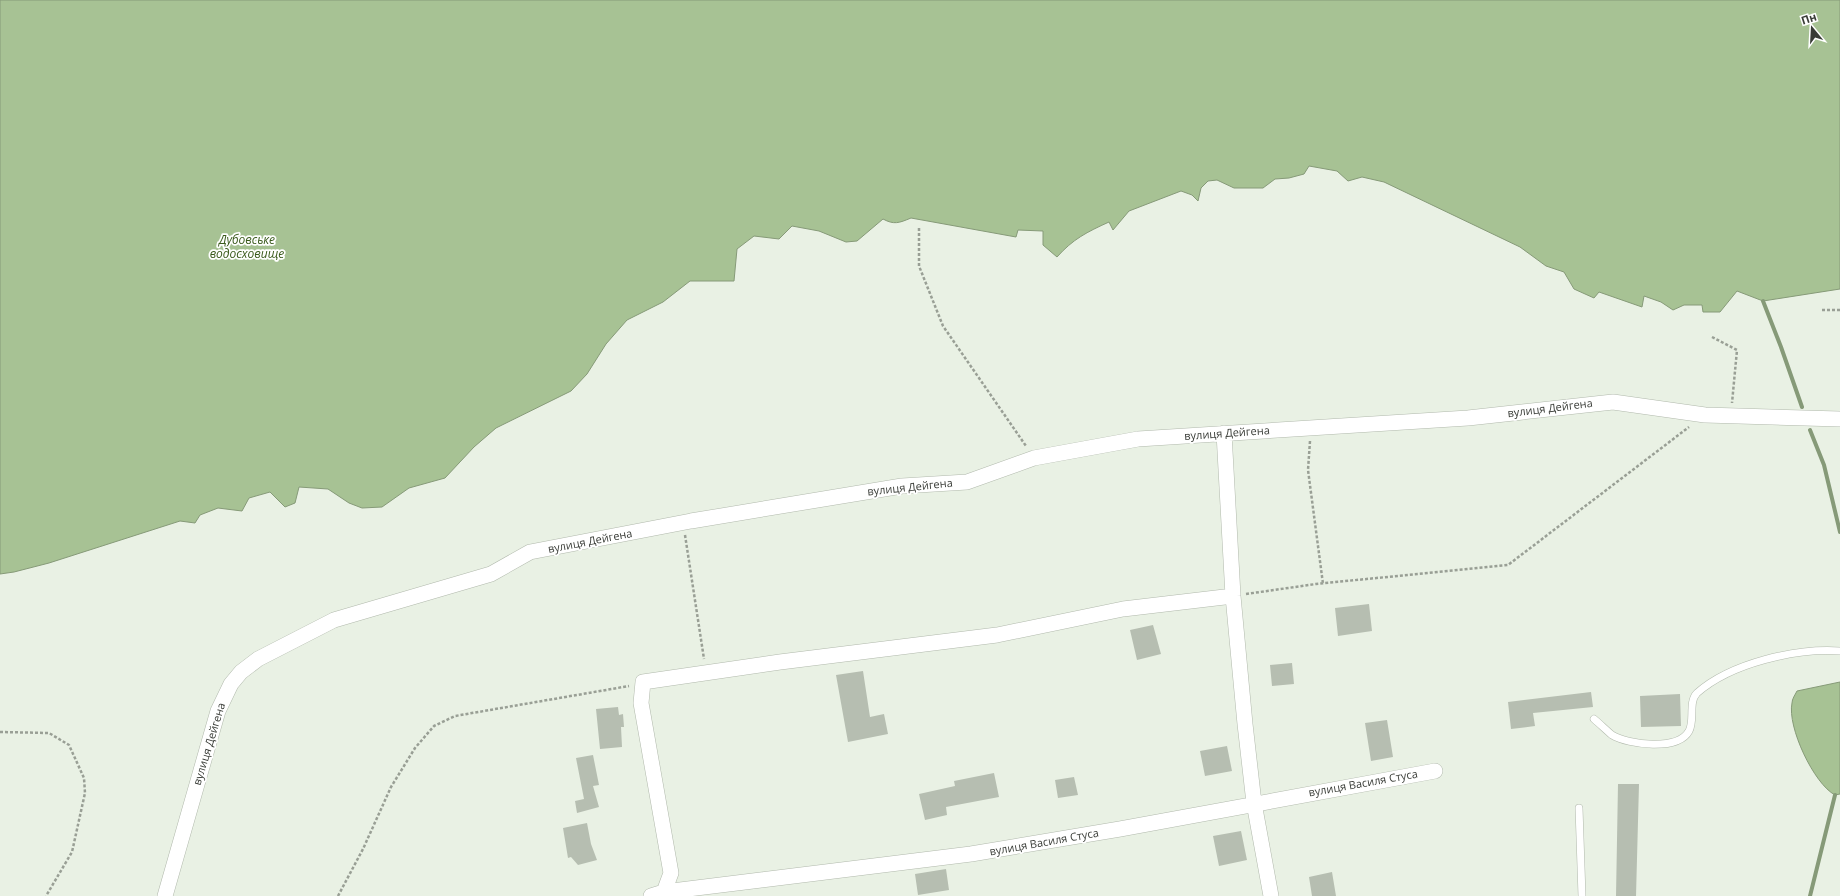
<svg xmlns="http://www.w3.org/2000/svg" width="1840" height="896" viewBox="0 0 1840 896" font-family="'Open Sans',sans-serif">
<rect width="100%" height="100%" fill="#e9f1e4"/>
<path fill="#a7c294" stroke="#869a78" d="M0,0H1840V289L1763,301L1737,291L1720,312H1703L1702,305H1684L1673,310L1661,302L1644,296L1642,307L1599,292L1594,298L1574,289L1564,272L1546,266L1520,247L1384,182L1362,177L1348,181L1337,171L1309,166L1304,174L1289,178L1275,179L1263,188H1234L1217,180L1208,181L1201,188L1198,201L1192,195L1181,191L1129,211L1113,230L1109,222C1087,232 1073,239 1057,257L1043,245V231L1018,230L1016,237L911,218C899,223 894,225 883,219L857,241L846,242L819,231L792,226L779,239L754,236L737,249L734,281H690L663,302L627,320L606,344L587,374L571,391L496,428L474,447L445,478L409,488L382,507L362,508L349,503L328,489L299,487L295,503L285,507L270,492L249,498L242,511L218,508L200,515L195,523L180,521L49,563L14,572L0,574Z
M1840,682V794L1835,795C1814,784 1787,727 1792,703C1792,699 1795,695 1797,691Z"/>
<g fill="none" stroke-linecap="round" stroke-linejoin="round">
<path stroke="#869a78" stroke-width="4" d="M1763,301L1781,347L1802,407
M1810,430L1824,465L1840,532
M1810,896L1835,795"/>
</g>
<path fill="#b6beb1" d="M1369,604L1372,631L1338,636L1335,608Z
M1153,625L1161,654L1137,660L1130,630Z
M1292,663L1294,684L1272,686L1270,665Z
M863,671L870,717L884,714L888,734L848,742L836,675Z
M1591,692L1593,707L1533,713L1535,726L1511,729L1508,702Z
M1680,694L1681,726L1641,727L1640,696Z
M618,707L619,715L623,714L624,727H621L622,747L600,749L596,709Z
M1387,720L1393,757L1371,761L1365,723Z
M1227,746L1232,771L1205,776L1200,751Z
M593,755L599,785L593,786L599,807L577,813L575,801L584,799L576,758Z
M994,773L999,797L946,807L947,815L925,820L919,794L955,786L954,781Z
M1074,777L1078,795L1058,798L1055,780Z
M1618,784H1639L1636,896H1616Z
M587,823L591,844L597,860L578,865L571,857L568,858L563,828Z
M1241,831L1247,860L1219,866L1213,836Z
M946,869L949,890L918,895L915,874Z
M1332,872L1336,896H1312L1309,877Z"/>
<g fill="none" stroke-linecap="round" stroke-linejoin="round">
<g stroke="#b1b9ac" stroke-width="8">
<path id="lane" d="M1594,719C1600,724 1606,730 1612,735C1629,745 1678,751 1689,731C1695,720 1688,702 1697,693C1731,663 1796,648 1840,651
M1579,808L1582,896"/>
</g>
<g stroke="#b1b9ac" stroke-width="16">
<path id="street" d="M1224,433L1233,596L1245,724L1254,803L1271,896
M664,892L671,873L641,703L643,682L780,662L997,635L1123,609L1233,596
M165,896L218,711L231,684L241,672L258,659L334,620L491,574L530,552L691,521L902,486L967,482L1034,458L1138,439L1468,418L1613,402L1705,415L1840,419
M651,896L664,892L971,854L1120,829L1435,771"/>
</g>
<path stroke="#999f95" stroke-width="2.5" stroke-dasharray="3 2" stroke-linecap="butt" d="M919,228V266L943,326L1026,446
M1822,310H1840
M1712,337L1737,350L1732,403
M1310,441L1308,470L1323,584
M685,535L704,659
M1246,594L1316,584L1508,565L1689,427
M0,732L49,733L69,745L84,778L85,793L72,852L46,896
M338,896L363,849L391,787L415,748L434,726L455,716L629,686"/>
<use href="#lane" stroke="#fff" stroke-width="7"/>
<use href="#street" stroke="#fff" stroke-width="15"/>
</g>
<g text-anchor="middle" stroke-width="3.5" stroke-linejoin="round" paint-order="stroke">
<g font-size="11" fill="#383b36" stroke="#fff">
<text transform="translate(1550 408) rotate(-7)" y="4">вулиця Дейгена</text>
<text transform="translate(1227 433) rotate(-4)" y="4">вулиця Дейгена</text>
<text transform="translate(910 487) rotate(-6)" y="4">вулиця Дейгена</text>
<text transform="translate(590 541) rotate(-11)" y="4">вулиця Дейгена</text>
<text transform="translate(209 744) rotate(-73)" y="4">вулиця Дейгена</text>
<text transform="translate(1363 783) rotate(-10)" y="4">вулиця Василя Стуса</text>
<text transform="translate(1044 842) rotate(-10)" y="4">вулиця Василя Стуса</text>
</g>
<g font-size="12" font-style="italic" fill="#395a1b" stroke="#fff">
<text x="247" y="244">Дубовське<tspan x="247" dy="14">водосховище</tspan></text>
</g>
</g>
<g transform="translate(1812 28) rotate(342)" stroke="#ffffff" stroke-width="3" paint-order="stroke">
<path d="M0-3L7 15L0 10L-7 15Z" fill="#383b36"/>
<text y="-6" font-size="11" font-weight="bold" text-anchor="middle" fill="#383b36">Пн</text>
</g>
</svg>
